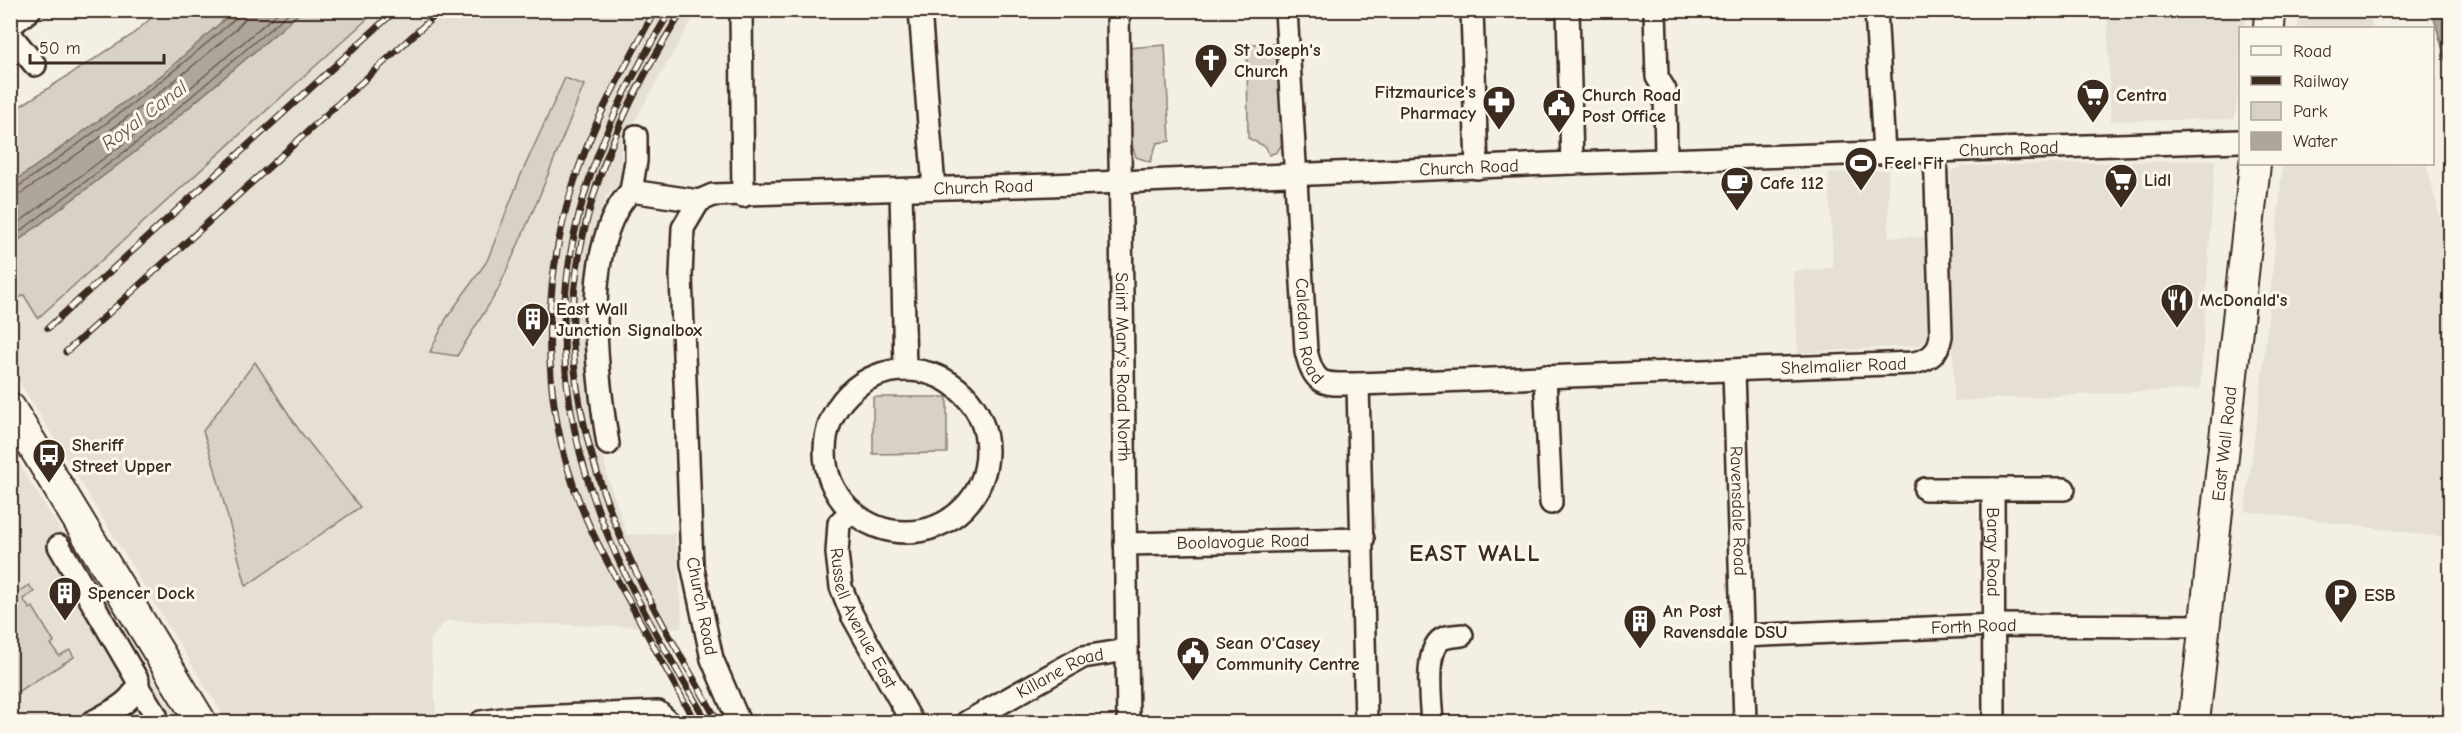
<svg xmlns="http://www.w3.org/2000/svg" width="2461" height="733" viewBox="0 0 2461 733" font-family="'Comic Neue',sans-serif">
<rect width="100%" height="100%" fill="#f3efe4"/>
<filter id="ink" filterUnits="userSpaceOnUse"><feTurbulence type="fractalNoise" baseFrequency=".0167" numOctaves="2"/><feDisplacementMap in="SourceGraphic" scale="12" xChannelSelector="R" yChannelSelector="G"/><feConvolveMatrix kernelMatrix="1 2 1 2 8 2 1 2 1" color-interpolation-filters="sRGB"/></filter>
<g filter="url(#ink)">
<path fill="#e5dfd4" d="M2300,10L2369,11L2373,28H2298Z
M302,11H697L621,145L622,184L606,196L591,267L584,333L587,371L607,475L627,535L675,533L682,619L681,628L446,621L430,640L437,722H227L11,368V246L148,142Z
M2107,11H2247L2245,28H2240V71L2235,119L2111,121Z
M2215,160L2200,389L1954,401L1951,171L1963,166Z
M2283,164H2426L2450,256V538L2245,511L2261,387Z
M1888,170L1889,237H1928L1930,334L1921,345L1798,353L1793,271L1833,268L1829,173Z
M10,449L173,712L179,722H11Z"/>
<path fill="#d8d1c6" stroke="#8a7e72" stroke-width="1.5" d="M159,11H235L163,74L11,184V112L132,35Z
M302,11H376L38,318L24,295L11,303V246L148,142Z
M1247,44H1277L1282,144L1277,152L1269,155L1266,147L1248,138Z
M1165,45L1170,141L1157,143L1150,162L1136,157L1128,133L1127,48Z
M565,78L584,85L537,202L497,292L457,356L430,352L446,319L487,261L520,177Z
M255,362L299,430L360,507L246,586L215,469L203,431Z
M873,397H947V453L873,454Z
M29,585L34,592L23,599L30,609L33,607L54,642L51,644L59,656L70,650L74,657L11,696V596Z"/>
<path fill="#afa69a" stroke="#817468" stroke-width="1.5" d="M235,10L302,11L148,142L11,246V184L163,74Z
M2432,11H2450V76Z"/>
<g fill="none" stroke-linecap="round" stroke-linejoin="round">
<path stroke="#695c50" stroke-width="1.5" d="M10,188H16C90,137 161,84 229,24L238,16V10
M10,196L20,194C95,143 167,90 235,30L244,20L246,10
M10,229L139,132L281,10
M10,239L144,137L292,10"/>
<g stroke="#3b2a1e" stroke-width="26">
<g id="street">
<path d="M741,10L743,196"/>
<path d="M920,10L934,188"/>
<path id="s1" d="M1118,10L1128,722"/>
<path id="s2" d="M1286,10L1306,351C1315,388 1324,384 1358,384L1366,722"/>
<path d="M1472,10L1477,168"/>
<path d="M1568,10L1572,163"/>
<path d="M1876,10L1884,153"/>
<path d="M1655,11L1657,77L1665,90L1666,160"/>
<path d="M10,26L30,10"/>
<path d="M10,34L35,65"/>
<path d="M901,190L905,370"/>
<path d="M631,191L699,201"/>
<path d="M631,191L636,161V136"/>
<circle cx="906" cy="451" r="81"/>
<path id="s3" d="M1734,371L1745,722"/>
<path d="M1545,376L1551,503"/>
<path id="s4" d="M1358,384L1914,363C1930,359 1938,354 1941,336L1935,151"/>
<path d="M608,444C597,377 579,244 631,191"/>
<path d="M1925,489H2064"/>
<path id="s5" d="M1993,489L1994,722"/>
<path id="s6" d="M851,512L839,523L837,553L841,587L852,615L912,722"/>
<path id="s7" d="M1125,544L1363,539"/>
<path d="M59,546L138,681C136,702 108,713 92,722"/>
<path id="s8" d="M1743,636L1995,625L2205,626"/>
<path d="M137,686L156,715"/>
<path d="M481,722L509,718L658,712L669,722"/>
<path id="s9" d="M739,722L712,659L692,564L681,276L683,228L699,201L713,195L1050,185L1572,163L2240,141"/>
<path id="s10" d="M967,722L1083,657L1127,650"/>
<path d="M1432,722C1431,704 1423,646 1444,638C1449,636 1456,636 1462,635"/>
</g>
</g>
<g stroke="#3b2a1e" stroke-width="34">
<g id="secondary">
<path d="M2269,28L2270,10"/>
<path d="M10,408L201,722"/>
<path id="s11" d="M2194,722L2255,164"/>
</g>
</g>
<use href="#street" stroke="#fbf7ec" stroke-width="21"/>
<use href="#secondary" stroke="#fbf7ec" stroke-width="30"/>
<g stroke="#3b2a1e" stroke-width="7">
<path id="rail" d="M655,10C632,55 606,98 588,144C541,258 535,391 581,506C594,539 611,569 628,599C650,640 673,681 695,722
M671,10C561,188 527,345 611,543C637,605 674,664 707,722
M683,10C619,109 568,226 573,345C576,411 596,478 621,538C647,602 685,662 718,722
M48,328L396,10
M66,352L441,10"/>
</g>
<use href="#rail" stroke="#fbf7ec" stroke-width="4.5" stroke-dasharray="14" stroke-linecap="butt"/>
</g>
</g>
<defs>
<g id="church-pin" transform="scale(1.725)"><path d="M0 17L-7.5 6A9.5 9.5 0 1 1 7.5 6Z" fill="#3b2a1e" stroke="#fbf7ec"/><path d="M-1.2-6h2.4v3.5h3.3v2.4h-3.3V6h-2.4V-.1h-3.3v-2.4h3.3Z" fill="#fff"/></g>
<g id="supermarket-pin" transform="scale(1.725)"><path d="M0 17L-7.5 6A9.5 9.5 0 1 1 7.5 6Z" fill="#3b2a1e" stroke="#fbf7ec"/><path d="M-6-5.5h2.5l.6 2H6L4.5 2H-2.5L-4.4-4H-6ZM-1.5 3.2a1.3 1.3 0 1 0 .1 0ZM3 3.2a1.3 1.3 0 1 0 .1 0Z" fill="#fff"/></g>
<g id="pharmacy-pin" transform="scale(1.725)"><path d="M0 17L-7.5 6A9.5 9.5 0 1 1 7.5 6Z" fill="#3b2a1e" stroke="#fbf7ec"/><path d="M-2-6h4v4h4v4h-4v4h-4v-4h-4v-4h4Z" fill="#fff"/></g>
<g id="civic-pin" transform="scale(1.725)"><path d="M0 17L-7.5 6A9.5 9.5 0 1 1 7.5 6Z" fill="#3b2a1e" stroke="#fbf7ec"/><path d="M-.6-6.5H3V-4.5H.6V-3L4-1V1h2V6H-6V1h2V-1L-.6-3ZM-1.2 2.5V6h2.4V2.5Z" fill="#fff"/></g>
<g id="stadium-pin" transform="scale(1.725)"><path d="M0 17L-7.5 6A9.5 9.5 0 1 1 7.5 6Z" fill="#3b2a1e" stroke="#fbf7ec"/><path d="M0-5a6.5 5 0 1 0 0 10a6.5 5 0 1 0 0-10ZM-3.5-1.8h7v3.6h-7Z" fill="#fff"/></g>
<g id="cafe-pin" transform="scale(1.725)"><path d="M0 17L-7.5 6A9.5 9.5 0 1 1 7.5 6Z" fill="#3b2a1e" stroke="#fbf7ec"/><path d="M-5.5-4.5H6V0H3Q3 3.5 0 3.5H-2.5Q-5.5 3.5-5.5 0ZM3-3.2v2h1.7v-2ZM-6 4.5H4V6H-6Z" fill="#fff"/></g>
<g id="restaurant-pin" transform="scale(1.725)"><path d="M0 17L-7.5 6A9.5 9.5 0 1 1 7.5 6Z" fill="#3b2a1e" stroke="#fbf7ec"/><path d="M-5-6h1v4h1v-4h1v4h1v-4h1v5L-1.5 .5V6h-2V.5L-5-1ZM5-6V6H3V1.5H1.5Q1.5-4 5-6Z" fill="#fff"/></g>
<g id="building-pin" transform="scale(1.725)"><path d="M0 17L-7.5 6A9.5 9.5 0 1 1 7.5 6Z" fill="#3b2a1e" stroke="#fbf7ec"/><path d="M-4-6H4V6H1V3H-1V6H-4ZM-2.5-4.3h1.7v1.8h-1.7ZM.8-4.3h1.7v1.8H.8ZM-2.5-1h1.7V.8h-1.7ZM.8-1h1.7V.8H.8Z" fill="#fff"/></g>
<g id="bus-pin" transform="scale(1.725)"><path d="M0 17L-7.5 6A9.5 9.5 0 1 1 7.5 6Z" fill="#3b2a1e" stroke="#fbf7ec"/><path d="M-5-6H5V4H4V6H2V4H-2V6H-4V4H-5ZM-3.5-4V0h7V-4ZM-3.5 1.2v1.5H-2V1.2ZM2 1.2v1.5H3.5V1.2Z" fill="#fff"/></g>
<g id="parking-pin" transform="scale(1.725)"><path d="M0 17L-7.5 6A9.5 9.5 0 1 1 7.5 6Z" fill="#3b2a1e" stroke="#fbf7ec"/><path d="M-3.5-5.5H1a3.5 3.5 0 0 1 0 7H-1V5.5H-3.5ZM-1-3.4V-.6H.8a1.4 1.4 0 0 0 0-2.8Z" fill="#fff"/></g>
</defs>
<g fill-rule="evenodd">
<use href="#church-pin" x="1211" y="60"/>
<use href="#supermarket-pin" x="2093" y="95"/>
<use href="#pharmacy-pin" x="1499" y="102"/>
<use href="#civic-pin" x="1559" y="105"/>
<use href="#stadium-pin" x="1861" y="163"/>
<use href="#supermarket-pin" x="2121" y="180"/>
<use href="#cafe-pin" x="1737" y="183"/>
<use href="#restaurant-pin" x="2177" y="300"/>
<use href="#building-pin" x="533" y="319"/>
<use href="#bus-pin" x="49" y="455"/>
<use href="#building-pin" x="65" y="593"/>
<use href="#parking-pin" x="2341" y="595"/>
<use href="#building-pin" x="1640" y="621"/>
<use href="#civic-pin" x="1193" y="653"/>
</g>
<g text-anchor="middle" stroke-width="6" stroke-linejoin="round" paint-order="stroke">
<g font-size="18" font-weight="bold" fill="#3b2a1e" stroke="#fbf7ec" text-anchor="start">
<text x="1234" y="56">St Joseph's<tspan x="1234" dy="21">Church</tspan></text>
<text x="1476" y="98" text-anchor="end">Fitzmaurice's<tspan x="1476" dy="21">Pharmacy</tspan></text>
<text x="1582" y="101">Church Road<tspan x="1582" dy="21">Post Office</tspan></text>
<text x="2116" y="101">Centra</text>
<text x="1884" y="169">Feel Fit</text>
<text x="2144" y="186">Lidl</text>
<text x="1760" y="189">Cafe 112</text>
<text x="2200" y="306">McDonald's</text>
<text x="556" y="315">East Wall<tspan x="556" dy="21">Junction Signalbox</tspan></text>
<text x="72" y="451">Sheriff<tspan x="72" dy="21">Street Upper</tspan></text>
<text x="88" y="599">Spencer Dock</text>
<text x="2364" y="601">ESB</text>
<text x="1663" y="617">An Post<tspan x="1663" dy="21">Ravensdale DSU</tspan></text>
<text x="1216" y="649">Sean O'Casey<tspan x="1216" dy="21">Community Centre</tspan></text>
</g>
<g font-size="18" fill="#3b2a1e" stroke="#fbf7ec">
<text dy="6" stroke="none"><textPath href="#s9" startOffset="1845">Church Road</textPath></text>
<text dy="6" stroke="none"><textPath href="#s9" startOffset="1305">Church Road</textPath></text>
<text dy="6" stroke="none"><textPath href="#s9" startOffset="819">Church Road</textPath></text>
<text dy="6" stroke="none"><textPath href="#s2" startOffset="322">Caledon Road</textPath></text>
<text dy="6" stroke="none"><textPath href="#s1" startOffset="357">Saint Mary's Road North</textPath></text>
<text dy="6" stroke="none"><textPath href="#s4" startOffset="486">Shelmalier Road</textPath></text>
<text dy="6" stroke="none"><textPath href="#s11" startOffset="280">East Wall Road</textPath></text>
<text dy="6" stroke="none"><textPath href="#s3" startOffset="140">Ravensdale Road</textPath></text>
<text dy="6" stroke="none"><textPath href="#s7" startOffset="118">Boolavogue Road</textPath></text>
<text dy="6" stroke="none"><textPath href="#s5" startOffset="63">Bargy Road</textPath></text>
<text transform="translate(702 606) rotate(79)" y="6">Church Road</text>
<text dy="6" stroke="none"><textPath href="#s6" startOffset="117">Russell Avenue East</textPath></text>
<text dy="6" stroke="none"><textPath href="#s8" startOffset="231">Forth Road</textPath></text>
<text dy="6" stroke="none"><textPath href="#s10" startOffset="106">Killane Road</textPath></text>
</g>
<g font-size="20" font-style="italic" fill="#645549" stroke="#fbf7ec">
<text transform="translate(144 115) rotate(-37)" y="7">Royal Canal</text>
</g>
<g font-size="24" font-weight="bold" letter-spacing="1.5" fill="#3b2a1e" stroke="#fbf7ec">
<text x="1475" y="561">EAST WALL</text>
</g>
</g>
<rect width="2461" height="733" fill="none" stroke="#fbf7ec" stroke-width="36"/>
<rect x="18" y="18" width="2425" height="697" fill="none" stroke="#3b2a1e" stroke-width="2" filter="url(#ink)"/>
<rect x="2239" y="27" width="195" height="138" fill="#fbf7ec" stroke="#aea59a" stroke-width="1.5"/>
<rect x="2251" y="46" width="30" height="9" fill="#fbf7ec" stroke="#aea59a" stroke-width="1.5"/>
<text x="2293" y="57" font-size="18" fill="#3b2a1e">Road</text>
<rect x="2251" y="76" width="30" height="9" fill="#3b2a1e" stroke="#aea59a" stroke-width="1.5"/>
<text x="2293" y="87" font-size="18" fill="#3b2a1e">Railway</text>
<rect x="2251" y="102" width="30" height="18" fill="#d8d1c6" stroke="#aea59a" stroke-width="1.5"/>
<text x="2293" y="117" font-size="18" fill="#3b2a1e">Park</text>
<rect x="2251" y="132" width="30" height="18" fill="#afa69a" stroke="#aea59a" stroke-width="1.5"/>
<text x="2293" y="147" font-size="18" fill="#3b2a1e">Water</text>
<path d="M30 54v9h134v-9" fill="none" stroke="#3b2a1e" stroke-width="3"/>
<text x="39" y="54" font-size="18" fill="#3b2a1e" stroke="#fbf7ec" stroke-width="4.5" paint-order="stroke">50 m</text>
</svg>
